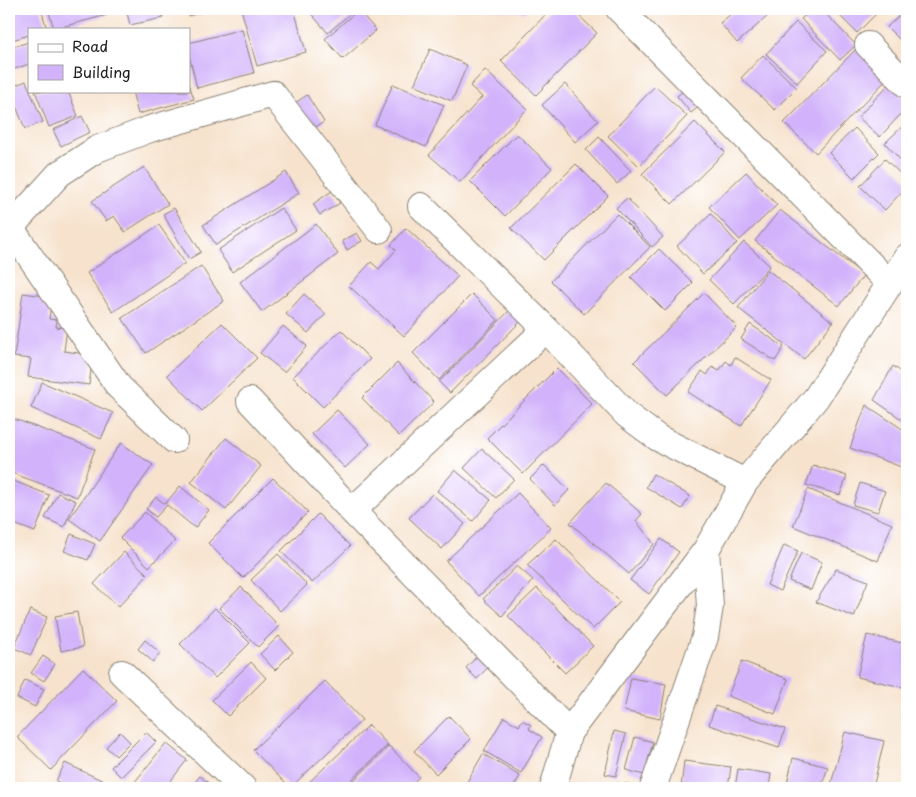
<svg xmlns="http://www.w3.org/2000/svg" width="916" height="797" viewBox="0 0 916 797" font-family="'Playpen Sans',sans-serif">
<rect width="100%" height="100%" fill="#fff"/>
<filter id="ink" filterUnits="userSpaceOnUse"><feTurbulence type="fractalNoise" baseFrequency=".02" numOctaves="2"/><feDisplacementMap in="SourceGraphic" scale="10" xChannelSelector="R" yChannelSelector="G"/><feConvolveMatrix kernelMatrix="1 2 1 2 8 2 1 2 1" color-interpolation-filters="sRGB"/></filter>
<filter id="wash" filterUnits="userSpaceOnUse"><feTurbulence type="fractalNoise" baseFrequency=".0096" numOctaves="4" result="noise"/><feDisplacementMap in="SourceGraphic" scale="20" xChannelSelector="R" yChannelSelector="G"/><feGaussianBlur stdDeviation="1.12" result="paint"/><feColorMatrix in="noise" values="0 0 0 0 0 0 0 0 0 0 0 0 0 0 0 0 0 1.4 0 .05"/><feComposite in="paint" operator="in"/></filter>
<g filter="url(#wash)">
<rect width="100%" height="100%" fill="#f7e3cd"/>
<g id="blocks">
<path fill="#d2b3fb" d="M9,9H41L47,29H29V35L9,41Z
M48,9H105L107,15L54,29Z
M126,9H161L163,18L130,25Z
M187,9H211L189,16Z
M241,9H294L306,52L257,66Z
M307,9H352L353,11L328,33Z
M488,9H526V12Z
M551,9H572L597,33L536,95L501,61Z
M737,9H776L737,43L720,23Z
M812,9H821L856,45L840,60L801,19Z
M833,9H881L857,33Z
M906,9H907V47L887,27Z
M358,10L376,30L343,59L325,39Z
M796,22L827,51L797,83L766,54Z
M242,29L254,73L197,88L189,55V43Z
M29,42V64L9,71V48Z
M857,48L888,78L816,153L784,123Z
M430,49L467,65L452,101L414,85Z
M763,55L797,88L775,110L741,78Z
M485,70L527,109L460,182L429,155L482,97L470,86Z
M26,81L43,122L25,129L9,88Z
M189,84L194,99L138,114L132,91H189Z
M393,84L444,105L426,147L375,125Z
M565,84L598,121L575,142L542,105Z
M889,84L907,101V107L880,137L858,117Z
M655,86L687,116L639,166L608,136Z
M688,87L702,104L691,113L677,96Z
M35,91H68L78,116L49,127Z
M307,95L324,122L312,129L295,103Z
M82,116L90,132L61,146L53,130Z
M695,122L725,152L672,204L642,174Z
M907,122V167L885,143Z
M855,128L879,153L854,178L829,153Z
M517,134L552,168L505,216L470,181Z
M599,137L631,171L617,184L586,150Z
M885,159L907,180V186L885,210L860,186Z
M576,164L608,196L544,260L511,228Z
M144,167L168,204L125,232L114,216L106,221L92,201Z
M286,172L299,193L216,245L203,225Z
M746,172L777,205L740,240L709,207Z
M332,191L340,203L320,215L313,204Z
M627,198L663,237L652,247L616,208Z
M174,208L201,252L189,259L163,214Z
M281,208L296,230L232,272L218,250Z
M780,210L864,275L839,306L755,241Z
M617,214L650,247L584,314L551,281Z
M711,214L737,243L703,274L677,246Z
M316,224L338,254L262,312L240,282Z
M159,225L185,263L113,312L87,273Z
M406,228L458,276L404,336L349,286L371,262L379,269L396,250L391,245Z
M357,233L362,241L347,250L342,241Z
M744,242L770,266L734,304L709,280Z
M659,249L693,283L665,311L631,277Z
M201,266L224,301L146,353L122,318Z
M768,270L833,322L804,359L738,308Z
M23,293L52,297L49,319L57,320L56,327L67,328L64,351L93,355L89,385L28,377L31,359L14,357Z
M704,293L737,327L667,395L634,362Z
M304,294L326,314L308,333L286,314Z
M472,294L498,320L439,380L413,353Z
M509,311L520,322L450,393L439,382Z
M222,323L257,358L202,411L167,375Z
M750,324L784,347L775,361L741,339Z
M283,326L307,346L284,372L260,353Z
M341,330L370,359L323,407L293,377Z
M735,357L771,380L741,426L688,392L702,371L707,375L712,367L719,371L726,361L731,365Z
M397,363L434,402L399,436L362,398Z
M893,366L907,376V423L874,400Z
M557,368L592,404L523,474L487,438Z
M42,382L113,413L101,439L31,408Z
M866,405L907,432V469L850,448Z
M337,410L370,444L345,468L312,434Z
M9,417L95,449L77,497L9,472Z
M226,438L261,466L226,510L191,482Z
M121,443L153,465L100,541L69,519Z
M482,449L514,479L496,498L464,468Z
M544,465L569,490L555,505L530,479Z
M813,465L847,476L840,495L806,485Z
M455,470L491,500L473,521L437,491Z
M653,474L690,496L682,509L646,487Z
M273,478L308,512L243,578L208,543Z
M9,479L49,495L35,532L9,522Z
M606,483L642,514L636,521L654,544L629,574L570,523Z
M860,483L885,491L878,512L853,505Z
M180,486L209,510L195,528L167,505L156,517L146,509L156,497L165,504Z
M808,489L892,524L878,561L793,526Z
M58,493L76,501L64,527L45,518Z
M518,493L551,528L479,596L446,561Z
M432,494L465,524L442,549L409,518Z
M145,512L175,541L149,567L120,538Z
M318,514L350,546L312,583L281,551Z
M71,534L95,544L88,560L64,551Z
M556,539L620,602L593,629L527,565Z
M661,539L679,552L649,594L630,580Z
M784,545L798,551L780,591L767,585Z
M124,552L148,575L118,607L94,584Z
M801,553L822,562L811,590L789,581Z
M278,554L307,585L280,611L251,580Z
M517,566L533,580L502,616L483,599Z
M836,569L868,581L854,617L816,602Z
M241,587L279,626L258,647L219,608Z
M537,588L593,646L565,673L508,616Z
M215,608L250,643L215,678L180,644Z
M30,610L47,617L31,655L14,648Z
M77,612L83,647L61,651L55,616Z
M867,635L907,644V688L857,677Z
M279,636L293,652L275,670L260,654Z
M145,640L160,653L153,662L138,649Z
M479,654L490,665L477,679L466,668Z
M43,656L55,664L44,681L31,673Z
M742,661L788,679L775,714L728,696Z
M251,662L266,678L228,716L212,700Z
M83,668L117,701L51,770L17,737Z
M631,678L666,684L660,719L624,711Z
M25,680L44,689L35,707L17,698Z
M325,681L362,720L290,788L253,750Z
M715,706L785,729L779,748L709,725Z
M449,716L471,739L436,774L414,751Z
M504,717L519,726L522,720L531,725L529,729L542,737L521,773L484,751Z
M369,725L388,745L343,788H303Z
M614,731L626,734L616,776L605,774Z
M120,732L130,742L116,756L106,747Z
M146,732L156,742L121,777L111,767Z
M845,732L884,741L873,788H830Z
M635,737L653,742L644,775L626,770Z
M166,743L187,760L165,788H130Z
M389,746L419,777L408,788H346Z
M483,754L520,776L513,788L464,787Z
M793,758L828,767L821,788H786Z
M684,761L731,767L728,788H681Z
M65,763L110,784L108,788H70L56,781Z
M738,769L771,774L769,788H735Z
M200,776L214,788H190Z
M421,782L427,788H414Z
M616,783L630,784V788H616Z"/>
</g>
</g>
<g filter="url(#ink)">
<use href="#blocks" fill-opacity="0" stroke="#8a8074" stroke-width="1"/>
<g fill="none" stroke-linecap="round" stroke-linejoin="round">
<g stroke="#8a8074" stroke-width="28">
<path id="minor" d="M619,9L889,283
M868,45L907,85
M421,206L546,329L627,415L658,438L745,482
M10,227L119,387L174,440
M9,229L59,174L97,149L150,129L273,94L379,230
M250,401L352,511L569,732
M352,511L546,329
M122,673L243,788
M553,788L569,732L706,550L745,482L816,398L907,257
M653,788L705,637L710,606L706,550"/>
</g>
<use href="#minor" stroke="#fff" stroke-width="26"/>
</g>
</g>
<rect width="916" height="797" fill="none" stroke="#fff" stroke-width="30"/>
<rect x="28" y="28" width="162" height="65" fill="#ffffff" stroke="#a4a4a4"/>
<rect x="38" y="44" width="25" height="8" fill="#ffffff" stroke="#a4a4a4"/>
<text x="72" y="52" font-size="15" fill="#1c1c1c">Road</text>
<rect x="38" y="65" width="25" height="15" fill="#d2b3fb" stroke="#a4a4a4"/>
<text x="72" y="78" font-size="15" fill="#1c1c1c">Building</text>
</svg>
